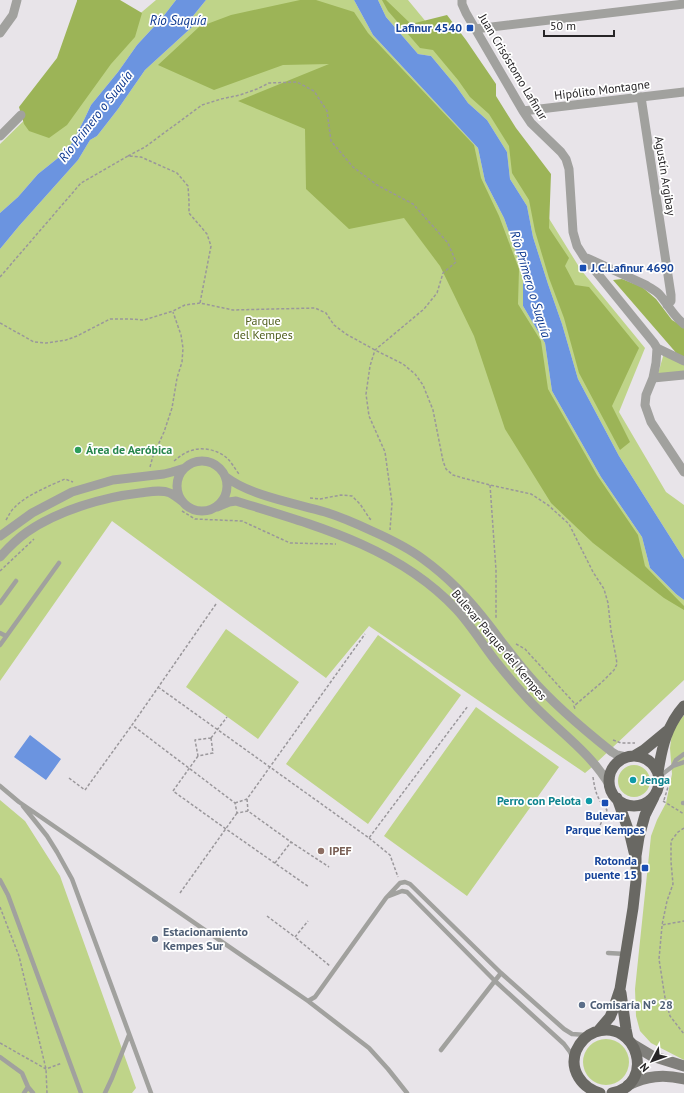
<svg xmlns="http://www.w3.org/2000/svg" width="684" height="1093" viewBox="0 0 684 1093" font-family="'PT Sans',sans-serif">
<rect width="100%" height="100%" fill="#e8e4e9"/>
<path fill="#bfd489" d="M156,0H176L162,18L137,45L118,72L91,105L84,120L68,150L38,174L18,197L0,213V144L90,56Z
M206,0H354L373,35L478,148L485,181L504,218L523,271V306L545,343L552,391L601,477L642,537L650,568L676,594L684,600V680L595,764L591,768L585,773L369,626L326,678L112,521L0,681V249L19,226L78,160L90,140L97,136L118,109L145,70L192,27L193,16Z
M378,0H408L494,104L540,204L581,270L645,348L619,412L666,492L684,505V559L619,456L578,379L562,324L548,284L533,237L527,206L510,179L507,152L487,120L468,103L456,86L431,56L418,54L386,17Z
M664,353L684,364V372L658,374Z
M226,629L299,682L258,739L186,687Z
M378,635L461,695L368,824L286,764Z
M476,707L559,767L467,896L384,836Z
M684,715V1060L651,1043L640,1031L636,1016L635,989L651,836L657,820L666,803L672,774L670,748L672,733L677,724Z
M618 781a16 16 0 1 1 32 0a16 16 0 1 1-32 0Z
M0,800L25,821L60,876L136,1088L132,1093H0Z
M583 1062a23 23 0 1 1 46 0a23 23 0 1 1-46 0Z"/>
<path fill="#9cb457" d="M77,0H120L142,13L135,37L111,64L67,125L49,138L29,131L24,124L19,107L57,58L77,1Z
M300,0H316L354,12L368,33L474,145L481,178L499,216L519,269L518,304L541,341L548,389L597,475L638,535L645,566L684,606V610L664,598L593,543L551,503L505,429L474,336L440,266L404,218L349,229L306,189L305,129L238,101L329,64L283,65L214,90L158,65L199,27L231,15Z
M382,0H386L411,24L447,15L466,40L496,84V96L516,128L551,174L549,228L569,258L565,266L575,285L589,287L639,348L612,406L630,442L620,450L579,373L564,318L549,278L535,231L529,200L512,173L509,146L489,114L470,97L458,80L433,50L420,48L388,11Z
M622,279L642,287L656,299L672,320L684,327V358L678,355L613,280Z"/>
<path fill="#6b94e0" d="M176,0H206L193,16L192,27L145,70L118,109L97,136L90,140L78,160L19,226L0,249V213L18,197L38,174L68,150L84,120L91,105L118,72L137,45L162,18Z
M354,0H378L386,17L418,54L431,56L456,86L468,103L487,120L507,152L510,179L527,206L533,237L548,284L562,324L578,379L619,456L684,559V600L676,594L650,568L642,537L601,477L552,391L545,343L523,306V271L504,218L485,181L478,148L373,35Z
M30,735L61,759L46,780L14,757Z"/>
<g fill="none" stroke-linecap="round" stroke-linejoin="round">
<path stroke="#9a979b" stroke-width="1.5" stroke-dasharray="3 2" stroke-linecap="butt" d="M128,156L145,147L202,105L221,99L240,95L257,89L269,83L297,82L314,91L327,111L331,141L353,167L377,185L413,204L448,243L456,262L443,273L437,293L424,309L375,350L370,366L366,394L369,416L385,452L392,503L390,530
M0,277L81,183L128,156L141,157L177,173L188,186L189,201V213L207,234L211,246L200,303
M0,323L34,342L46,343L66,340L77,336L110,319H130L144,320L173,311L185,305L200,303L233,310L315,308L326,313L334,325L346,334L375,350L403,364L415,374L423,385L433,410L443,461L446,469L453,475L463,478L490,485L531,494L548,505L569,524L593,572L604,589L608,603L611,631L616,657L617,664L614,670L602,682L574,706L575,709
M174,461C179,457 184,453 190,451C202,446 219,450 228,459C232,463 235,469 239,474
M150,467L153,456L164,432L172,408L177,378L182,362L183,348L181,335L173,312
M490,485L496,570V619
M310,498L320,499L341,495L352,496L360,504L370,519L372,520
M182,511L195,519L242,521L290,543L336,544
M6,520C9,515 11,510 15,507C25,496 51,485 65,479L73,482
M0,571L34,539
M216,604L132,725L235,803L237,813L248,811L291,842L329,867
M516,644L525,649L576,705
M158,687L369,838L468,706
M211,738L213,753L198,756L195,740Z
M211,738L227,717
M613,740L621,743H635
M198,756L173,791L226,829L309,887
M593,777C595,791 597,799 607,810L597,832
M69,778L85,790L132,725
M247,799L248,811
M664,800L668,787L669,778
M663,801L684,814
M235,803L247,799L365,634
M684,828L678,832L671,841V862L673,884L667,901L662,925L684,921
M369,838L390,855L398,877
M275,863L291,842
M180,893L237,813
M0,907L19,956L46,1069L47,1093
M267,916L295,937L308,921
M662,926L659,959L665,998L670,1016L684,1034
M296,938L330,966
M0,1043L46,1069L62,1063"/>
<path stroke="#a1a19e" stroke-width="4.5" d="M0,603L16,581
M0,633L6,636
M0,645L59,563
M673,766L676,760L684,754
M660,776L673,766L684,762
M0,786L19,802L308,1001L369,1048L388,1069L407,1093
M683,803H684
M23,806L47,836L57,852L72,879L151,1093
M0,880L8,895L81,1093
M389,896L402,891L407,892L495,981L564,1044L570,1052L572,1056
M608,953L626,954
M308,1001L315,997L386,898L400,883L405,882L410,884L501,973L564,1029L572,1034L586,1035
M441,1050L501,973
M0,1057L22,1073L28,1087L24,1093
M28,1087L33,1093
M105,1093L112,1078L129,1035"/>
<path stroke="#a1a19e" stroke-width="9" d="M462,0V4L466,13L523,111L531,123L561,152L566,159L569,169L573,232L577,246L584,257L654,343L657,348
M475,29L684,4
M0,33L13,15L17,0
M641,97L671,295V301L667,305
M523,111L684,92
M0,136L21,115
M587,258L646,285C650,288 655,290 659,294C668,304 673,316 684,324
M657,348L656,363L653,378L646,395L645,405L651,422L684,472
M657,348L684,361
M653,378L684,375
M177 486a25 25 0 1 1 50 0a25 25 0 1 1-50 0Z
M226,477C251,496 294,503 325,512C341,517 357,524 372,531C390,539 407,547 423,559C448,577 470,600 489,625C502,642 515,660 530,677C554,705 583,729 612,752L617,755L626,757
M217,507L229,502L236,501C314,525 398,547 456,609C470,624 481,642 494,659C505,673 516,686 527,698C554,728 590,751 610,786
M0,536L32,513L72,492L113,480L164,474L172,472L185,468
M0,557C8,548 17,539 27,532C57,511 103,497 140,493C149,492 161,489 170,493C174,495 179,499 183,502"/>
<path stroke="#807f7b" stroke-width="11" d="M632,1044L652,1056L684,1066
M628,1085C647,1076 663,1074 684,1079"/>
<path stroke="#696863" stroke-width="11" d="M609 781a25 25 0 1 1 50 0a25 25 0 1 1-50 0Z
M634,756L644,750L667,731
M658,772C662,747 667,725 684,706
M617,798L630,835L634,852
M621,993L626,1029L628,1039
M598,1031L610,1017L613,1010L620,989L633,908L636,881V856L639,837L645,815L654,797
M600,1093C582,1088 569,1070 576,1051C580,1042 587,1035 595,1032C638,1018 656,1085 612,1093"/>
</g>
<g fill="#1a4fb4" stroke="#fff" stroke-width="1.5">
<rect x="466" y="24" width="8" height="8" rx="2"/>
<rect x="579" y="264" width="8" height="8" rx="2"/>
<rect x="601" y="799" width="8" height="8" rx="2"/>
<rect x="641" y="864" width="8" height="8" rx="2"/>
</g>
<circle fill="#2e9e5b" stroke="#fff" stroke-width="1.5" cx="78" cy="450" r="4"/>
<g fill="#0f9aa8" stroke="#fff" stroke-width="1.5">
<circle cx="633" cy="780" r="4"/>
<circle cx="589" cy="801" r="4"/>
</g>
<circle fill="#8d6e63" stroke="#fff" stroke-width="1.5" cx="321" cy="851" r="4"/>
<g fill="#5c6f8a" stroke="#fff" stroke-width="1.5">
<circle cx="155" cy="939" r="4"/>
<circle cx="582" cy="1005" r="4"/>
</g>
<g text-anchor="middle" stroke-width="3.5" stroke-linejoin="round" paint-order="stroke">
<g font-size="12" font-weight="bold" fill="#164399" stroke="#fff" text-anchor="end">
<text x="462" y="32">Lafinur 4540</text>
<text x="591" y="272" text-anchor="start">J.C.Lafinur 4690</text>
<text x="605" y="820" text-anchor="middle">Bulevar<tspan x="605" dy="14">Parque Kempes</tspan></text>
<text x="637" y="865">Rotonda<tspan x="637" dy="14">puente 15</tspan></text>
</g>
<g font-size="12" fill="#272527" stroke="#fff">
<text transform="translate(513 67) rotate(59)" y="4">Juan Crisóstomo Lafinur</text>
<text transform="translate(602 90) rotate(-7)" y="4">Hipólito Montagne</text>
<text transform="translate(665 176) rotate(81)" y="4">Agustín Argibay</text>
<text transform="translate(499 645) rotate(50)" y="4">Bulevar Parque del Kempes</text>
</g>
<g font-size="12" fill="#505f1d" stroke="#fff">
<text x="263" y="325">Parque<tspan x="263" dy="14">del Kempes</tspan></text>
</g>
<g font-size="12" font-weight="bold" fill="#27864d" stroke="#fff" text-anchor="start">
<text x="86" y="454">Área de Aeróbica</text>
</g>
<g font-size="12" font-weight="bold" fill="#0d838f" stroke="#fff" text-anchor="start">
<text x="641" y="784">Jenga</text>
<text x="581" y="805" text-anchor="end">Perro con Pelota</text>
</g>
<g font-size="12" font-weight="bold" fill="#785e54" stroke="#fff" text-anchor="start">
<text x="329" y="855">IPEF</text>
</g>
<g font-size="12" font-weight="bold" fill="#4e5e75" stroke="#fff" text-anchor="start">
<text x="163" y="936">Estacionamiento<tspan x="163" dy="14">Kempes Sur</tspan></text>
<text x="590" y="1009">Comisaría N° 28</text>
</g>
<g font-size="13" font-style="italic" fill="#0c3890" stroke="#fff">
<text x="178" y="25">Río Suquía</text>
<text transform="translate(95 116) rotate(-52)" y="5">Río Primero o Suquía</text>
<text transform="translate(531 284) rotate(73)" y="5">Río Primero o Suquía</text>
</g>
</g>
<g transform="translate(652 1061) rotate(229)" stroke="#ffffff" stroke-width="3" paint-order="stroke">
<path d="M0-3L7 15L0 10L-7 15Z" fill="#272527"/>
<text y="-6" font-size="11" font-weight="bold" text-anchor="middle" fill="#272527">N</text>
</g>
<path d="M544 30v6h70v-6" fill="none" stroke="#272527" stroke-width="2"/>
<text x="550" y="30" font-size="12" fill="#272527" stroke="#ffffff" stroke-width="3" paint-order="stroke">50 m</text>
</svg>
